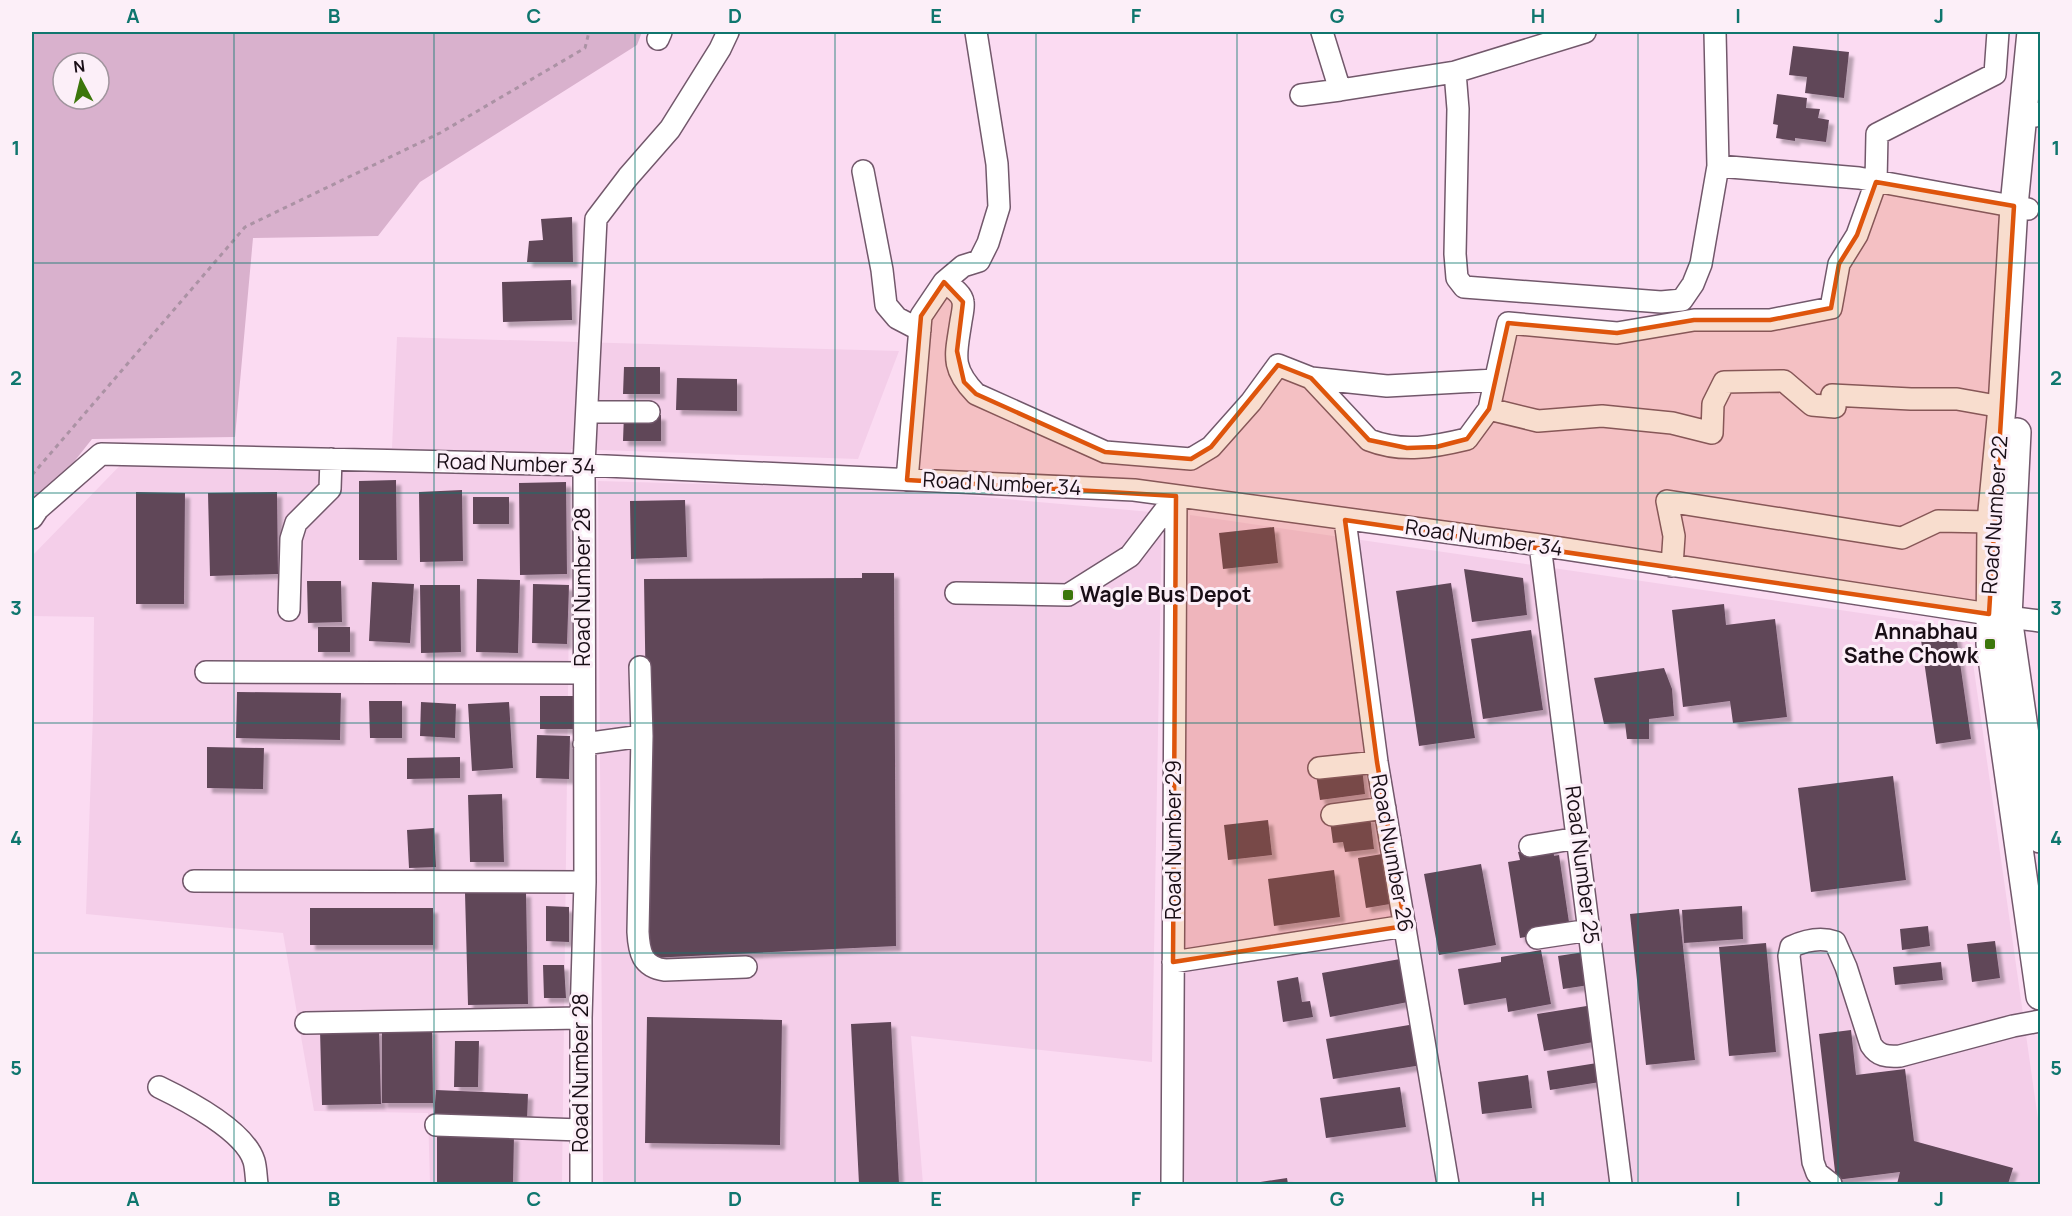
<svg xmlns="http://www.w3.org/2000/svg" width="2072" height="1216" viewBox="0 0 2072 1216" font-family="Manrope,sans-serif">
<defs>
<filter id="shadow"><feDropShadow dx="5" dy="5" stdDeviation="1.5" flood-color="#0004"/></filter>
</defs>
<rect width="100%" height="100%" fill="#fbdbf2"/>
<path fill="#f4cee9" d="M397,337L899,351L858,459L571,449L562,1184H430L428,1113L314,1111L283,933L86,914L93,714L94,617L32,616V556L137,448H392Z
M598,481L906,490L1162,513L1152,1062L911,1036L923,1184H603Z
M1190,515L1950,626L1969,635L2040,1133V1184H1175Z"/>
<path fill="#d9b1cd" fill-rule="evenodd" d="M32,32H642L637,45L420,182L378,236L253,238L235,437L92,439L32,515ZM63,63H99V99H63Z"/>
<path fill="#604659" filter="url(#shadow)" d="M1793,46L1849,52L1844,98L1805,93L1807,77L1789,75Z
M1777,94L1807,98L1806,108L1820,109L1818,118L1829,120L1826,142L1795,138V141L1776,138L1778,125L1773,124Z
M572,217L573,262H527L529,241L543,240L541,219Z
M571,280L572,320L503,322L502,282Z
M624,367H660V394H623Z
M677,378L737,379V411L676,410Z
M624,414L661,415V441H623Z
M396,480L397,560H359V481Z
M566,482L567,574L520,575L519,483Z
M462,490L463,561L420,562L419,492Z
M136,492L185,493L184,604H136Z
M277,492L278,574L210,576L208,493Z
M473,497H509V524H473Z
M685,500L687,557L631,559L630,501Z
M1274,527L1278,563L1223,569L1219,533Z
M1464,569L1523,578L1527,615L1472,622Z
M862,573H894L896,946L650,958L644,579L862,578Z
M477,579L520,580L518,653L476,652Z
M307,581H341L342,622L308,623Z
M372,582L414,584L410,643L369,641Z
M1451,583L1475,738L1419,746L1396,591Z
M533,584L569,585L567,644L532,643Z
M420,585H460L461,652L421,653Z
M1724,604L1726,625L1775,619L1787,717L1733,723L1730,701L1683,707L1672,610Z
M318,627H350V652H318Z
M1531,630L1543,710L1483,719L1471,639Z
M1956,635L1971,739L1936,744L1921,640Z
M1664,668L1672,689L1674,716L1649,719V739H1627L1625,723L1604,724L1594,678Z
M237,692L341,693L340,740L236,738Z
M540,696H576V729H540Z
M369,701H402V738H370Z
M421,702L456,704L455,738L420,736Z
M509,702L513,768L472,771L468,704Z
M537,735L570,736L569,779L536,778Z
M207,747L264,748L263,789L207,788Z
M460,757V778L407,779V758Z
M1362,768L1365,794L1320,800L1316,774Z
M1893,776L1906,880L1811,892L1798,788Z
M502,794L504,862H470L468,795Z
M1370,816L1374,849L1345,852L1343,842L1333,843L1330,821Z
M1268,820L1272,855L1228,860L1224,825Z
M434,828L436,867L409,868L407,830Z
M1553,846L1554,856L1559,855L1570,929L1520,938L1508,862L1520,860L1518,852Z
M1388,853L1396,903L1366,908L1358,858Z
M1481,864L1496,945L1439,955L1424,874Z
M1334,870L1340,917L1274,926L1268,879Z
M526,892L528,1004L468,1005L465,893Z
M546,906L569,907V942L546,941Z
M1742,906L1743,939L1684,943L1682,910Z
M310,908H433V945H310Z
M1679,909L1695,1060L1646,1065L1630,914Z
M1928,926L1930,946L1902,950L1900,929Z
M1995,941L2000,978L1972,982L1967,944Z
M1766,943L1776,1052L1729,1056L1719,947Z
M1541,950L1551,1004L1508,1012L1506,998L1464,1005L1458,969L1501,962V957Z
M1584,952L1589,985L1563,989L1558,956Z
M1400,959L1408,1002L1330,1017L1322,973Z
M1941,962L1943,980L1895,985L1893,967Z
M543,965H564L566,998H544Z
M1298,977L1302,1002L1310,1001L1313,1017L1283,1022L1277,981Z
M1593,1005L1599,1041L1544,1051L1537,1014Z
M647,1017L782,1020L780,1145L645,1143Z
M891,1022L899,1184H859L851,1024Z
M1415,1024L1422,1065L1333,1079L1326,1039Z
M432,1028L433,1103H382V1029Z
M379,1029L381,1104L322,1105L320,1030Z
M1851,1030L1856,1075L1905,1069L1914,1141L2013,1168L2008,1184H1897L1900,1172L1836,1180L1819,1034Z
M455,1041H479L478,1087H454Z
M1597,1063L1600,1082L1550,1090L1547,1071Z
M1528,1075L1532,1108L1482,1114L1478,1082Z
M1400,1087L1406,1127L1326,1138L1320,1098Z
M436,1090L528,1094L527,1120L434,1116Z
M437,1135L514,1136L513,1184H437Z
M1287,1178L1288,1184H1254V1183Z"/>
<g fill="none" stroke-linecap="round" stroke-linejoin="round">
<g stroke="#72586b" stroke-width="24">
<path id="minor" d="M1322,32L1340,90L1455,72L1585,32
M1715,32L1718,166L1859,178L2028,209
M658,39L661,32
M1455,72L1458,109L1455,254L1457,278L1464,287L1661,302L1682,300L1693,284L1701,264L1718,166
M1301,95L1340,90
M2036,116L2040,113
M863,171L882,270L886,305L897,318L920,330
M944,282C951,287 962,293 963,302C964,307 962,315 961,321C956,355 950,367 976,394L1105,452L1191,459L1211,447L1251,402L1278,365L1311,378L1369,440C1402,453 1434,447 1467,439L1489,409L1508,323L1617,333L1694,320H1770L1831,308L1839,264L1857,235L1876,182L1877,134L1995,74L1998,32
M1311,378L1387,386L1495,380
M1489,409L1538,421L1602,416L1672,423L1712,433L1713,404L1724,382L1784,381L1812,405L1835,407L1832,395L1911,399H1957L2002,407
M587,412H649
M907,480L921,316L944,282L963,266L979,261L988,243L999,207L997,164L976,32
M32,518L38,509L101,454L584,465L1134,490L1540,545L1989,614
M1345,520L1377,762L1448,1184
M1540,545L1621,1184
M1672,566L1674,536L1667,501L1902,538L1938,521L1991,522
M956,593L1068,595L1130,556L1176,496
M289,610L291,539L296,523L330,489L331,459
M2008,617L2040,621
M206,672L583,673
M642,736L638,932C639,952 642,967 665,970L746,967
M584,744L642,736L640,667
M1319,768L1377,762
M1332,815L1385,808
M1530,846L1578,838
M194,881L585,882
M1537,938L1590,930
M1173,962L1405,926
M306,1023L581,1018
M159,1087C186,1100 245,1131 254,1161C256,1168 256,1177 257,1184
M436,1125L581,1130
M581,1184V1018L585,882L584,465L596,219L628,177L670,129L720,49L728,32
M1172,1184L1176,496
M1831,1184L1817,1173L1813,1162L1789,956L1791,947C1804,941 1821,937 1835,942L1846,967L1871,1045C1878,1056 1887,1057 1900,1056L2013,1026L2040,1021"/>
</g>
<g stroke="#72586b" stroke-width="30">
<path id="major" d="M2031,32L2014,206L2002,407L1991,522L1990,644L2040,996
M2017,432L2008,617L2040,839"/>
</g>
<path stroke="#ab92a4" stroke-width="3" stroke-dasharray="4.5 4.5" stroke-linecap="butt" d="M32,475L245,227L440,133L585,48L589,32"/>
<use href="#minor" stroke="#fff" stroke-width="21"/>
<use href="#major" stroke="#fff" stroke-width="27"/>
</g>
<path fill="#de550c" fill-opacity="0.2" stroke="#de550c" stroke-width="4.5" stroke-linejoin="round" d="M1876,182L2014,206L1989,614L1345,520L1377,762L1405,926L1173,962L1176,496L907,480L921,316L944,282L963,302L957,351L964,382L976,394L1105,452L1191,459L1211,447L1278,365L1311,378L1369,440L1407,448L1436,447L1467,439L1489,409L1508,323L1617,333L1694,320H1770L1831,308L1839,264L1857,235Z"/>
<path fill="none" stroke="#0f766e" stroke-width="1.5" stroke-opacity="0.55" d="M234,32V1184M434,32V1184M635,32V1184M835,32V1184M1036,32V1184M1237,32V1184M1437,32V1184M1638,32V1184M1838,32V1184M32,263H2040M32,493H2040M32,723H2040M32,953H2040"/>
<g fill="#3c760b" stroke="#fceff8" stroke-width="2">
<rect x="1062" y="589" width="12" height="12" rx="3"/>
<rect x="1984" y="638" width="12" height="12" rx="3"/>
</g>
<g text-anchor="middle" stroke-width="6" stroke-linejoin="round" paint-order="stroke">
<g font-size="21" fill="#190e16" stroke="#fceff8">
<text transform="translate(516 464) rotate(2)" y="7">Road Number 34</text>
<text transform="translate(1002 484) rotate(3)" y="7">Road Number 34</text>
<text transform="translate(1995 515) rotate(-86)" y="7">Road Number 22</text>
<text transform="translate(1484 538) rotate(8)" y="7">Road Number 34</text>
<text transform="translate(583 587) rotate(-90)" y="7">Road Number 28</text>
<text transform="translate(1174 840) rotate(-90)" y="7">Road Number 29</text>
<text transform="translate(1392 853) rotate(80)" y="7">Road Number 26</text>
<text transform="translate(1582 865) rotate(83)" y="7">Road Number 25</text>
<text transform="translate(581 1073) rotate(-90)" y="7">Road Number 28</text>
</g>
<g font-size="21" font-weight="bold" fill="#190e16" stroke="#fceff8" text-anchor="start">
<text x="1080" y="602">Wagle Bus Depot</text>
<text x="1978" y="639" text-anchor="end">Annabhau<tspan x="1978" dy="24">Sathe Chowk</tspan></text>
</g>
</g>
<rect width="2072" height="1216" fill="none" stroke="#fceff8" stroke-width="66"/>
<g transform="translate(81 81) rotate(353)"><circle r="28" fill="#fceff8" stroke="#a1959e" stroke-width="1.5"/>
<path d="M0-4.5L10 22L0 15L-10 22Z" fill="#3c760b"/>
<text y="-9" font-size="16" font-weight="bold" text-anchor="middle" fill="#190e16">N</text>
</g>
<rect x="33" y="33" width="2006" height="1150" fill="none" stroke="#0f766e" stroke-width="2"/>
<g font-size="20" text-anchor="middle" font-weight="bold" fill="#0f766e">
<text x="133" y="23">A</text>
<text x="334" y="23">B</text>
<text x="534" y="23">C</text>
<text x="735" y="23">D</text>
<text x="936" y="23">E</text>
<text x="1136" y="23">F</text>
<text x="1337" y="23">G</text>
<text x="1538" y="23">H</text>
<text x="1738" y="23">I</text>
<text x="1939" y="23">J</text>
<text x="16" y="155">1</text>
<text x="2056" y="155">1</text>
<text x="16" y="385">2</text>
<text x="2056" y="385">2</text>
<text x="16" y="615">3</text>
<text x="2056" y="615">3</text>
<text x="16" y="845">4</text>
<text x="2056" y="845">4</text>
<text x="16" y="1075">5</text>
<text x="2056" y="1075">5</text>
<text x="133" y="1206">A</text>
<text x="334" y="1206">B</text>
<text x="534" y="1206">C</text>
<text x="735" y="1206">D</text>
<text x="936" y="1206">E</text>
<text x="1136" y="1206">F</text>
<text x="1337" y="1206">G</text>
<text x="1538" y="1206">H</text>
<text x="1738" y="1206">I</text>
<text x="1939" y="1206">J</text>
</g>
</svg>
